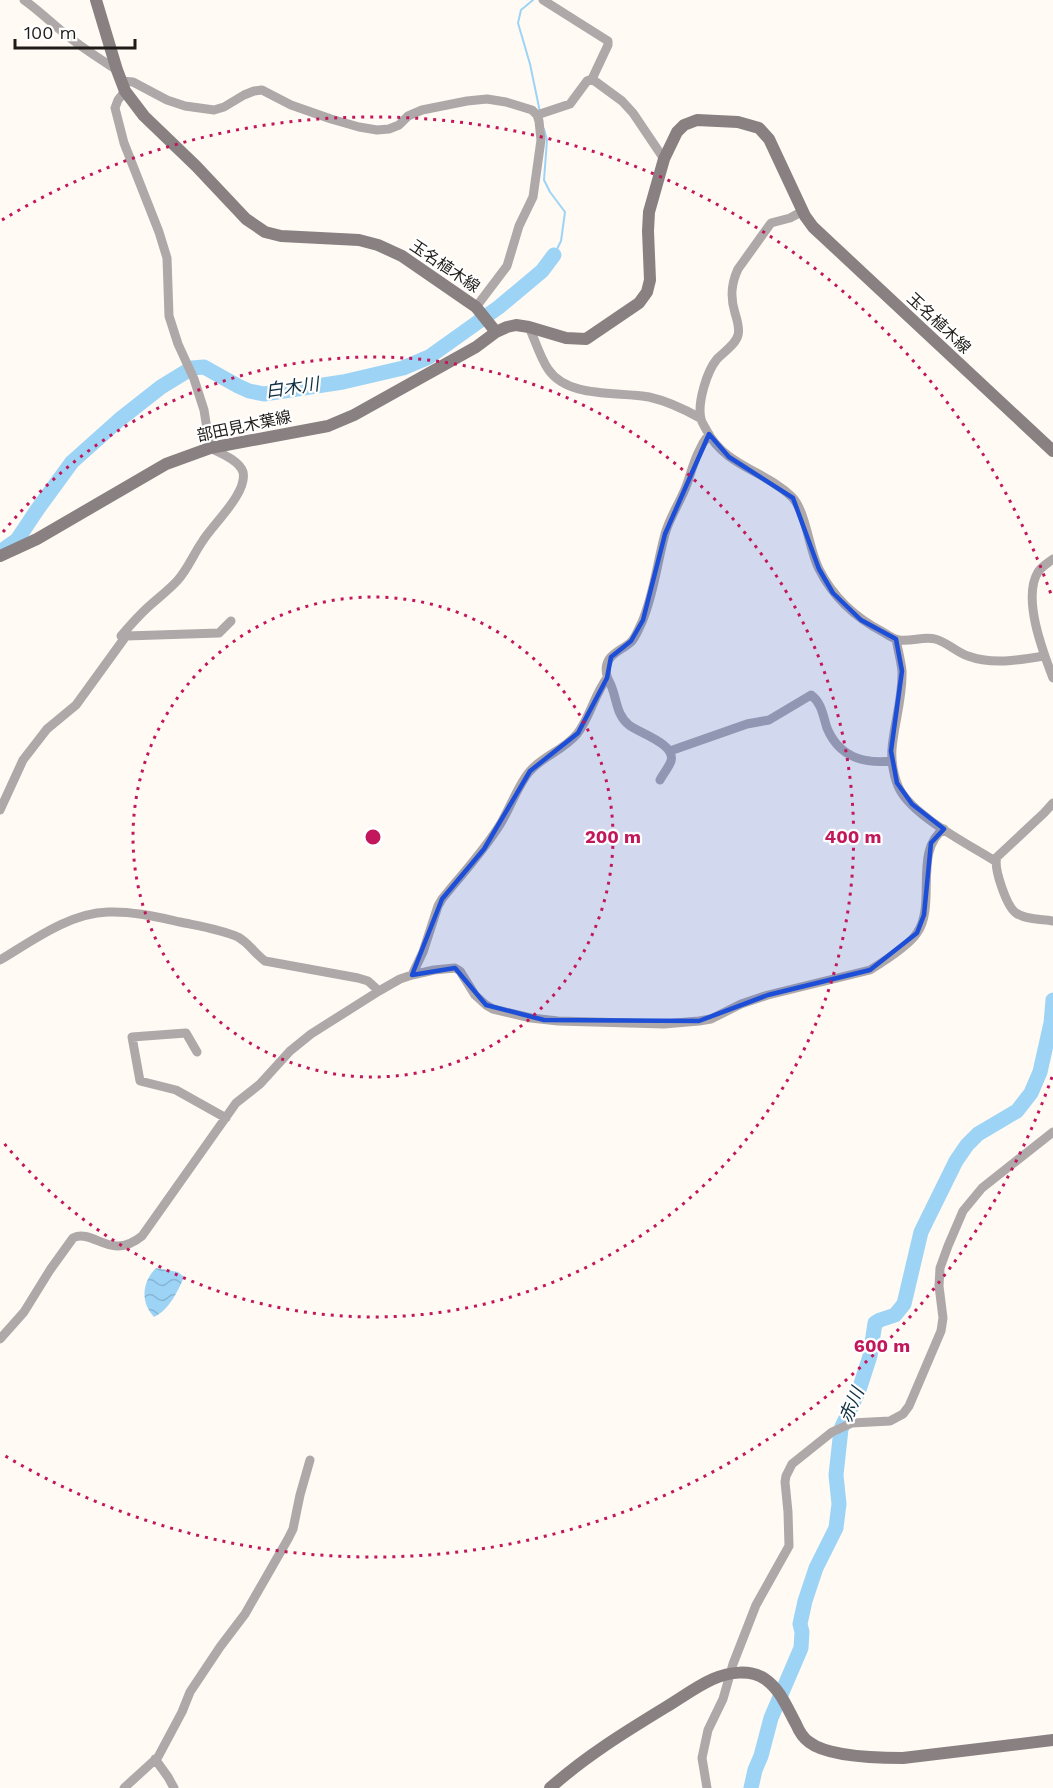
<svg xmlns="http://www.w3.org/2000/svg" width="1053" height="1788" font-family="'Work Sans','Noto Sans JP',sans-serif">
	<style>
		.water { fill: url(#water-waves) }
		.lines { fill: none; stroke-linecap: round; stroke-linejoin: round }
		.stream { stroke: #9dd4f6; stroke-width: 2 }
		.river { stroke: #9dd4f6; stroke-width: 15 }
		.street { stroke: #aea8a9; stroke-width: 9 }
		.secondary { stroke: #898082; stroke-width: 12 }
		.marked { fill: #1d4ed8; fill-opacity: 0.2; stroke: #1d4ed8; stroke-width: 4.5; stroke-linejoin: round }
		.ring { fill: none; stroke: #c2185b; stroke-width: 3; stroke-dasharray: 3 6 }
		.labels { text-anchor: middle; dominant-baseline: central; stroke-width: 4.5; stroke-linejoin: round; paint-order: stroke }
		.street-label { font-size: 16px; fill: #1e1b18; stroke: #fff }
		.water-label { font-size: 18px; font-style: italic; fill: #103042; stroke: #fff }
		.centre { fill: #c2185b; stroke: #fff; stroke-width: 3 }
		.ring-label { font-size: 18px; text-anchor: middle; font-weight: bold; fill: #c2185b; stroke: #fff; stroke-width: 4.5; stroke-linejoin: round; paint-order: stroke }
	</style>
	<defs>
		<pattern id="water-waves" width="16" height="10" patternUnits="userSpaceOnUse" patternTransform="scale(1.5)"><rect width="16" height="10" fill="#9dd4f6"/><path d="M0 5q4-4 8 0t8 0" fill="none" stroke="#87b5d2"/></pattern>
	</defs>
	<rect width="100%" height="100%" fill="#fffaf4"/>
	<!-- water -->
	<path class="water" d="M 156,1268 L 178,1272 L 184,1277 C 178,1291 169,1310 154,1317 C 140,1302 142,1282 156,1268 Z"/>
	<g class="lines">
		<!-- stream -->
		<path class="stream" d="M 533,0 L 521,10 L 518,23 L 530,64 L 540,112
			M 544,129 L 547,140 L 544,180 L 550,192 L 565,212 L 561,241 L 554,255"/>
		<!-- river -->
		<path class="river" d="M 0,552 L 17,540 L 37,510 L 72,462 L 119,420 L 161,387 L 192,368 L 204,367 L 238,386 L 249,391 L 264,394 L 343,382 L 403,368 L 429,357 L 499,307 L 542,271 L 554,255
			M 751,1788 L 755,1770 L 761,1756 L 771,1718 L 801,1648 L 802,1632 L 800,1624 L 805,1601 L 816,1568 L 836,1528 L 839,1504 L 836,1475 L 841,1429 L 859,1390 L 870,1356 L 875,1323 L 880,1320 L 895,1315 L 904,1304 L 921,1232 L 956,1161 L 967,1145 L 978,1134 L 1017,1111 L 1031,1093 L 1040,1072 L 1051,1023 L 1053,1000"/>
		<!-- street -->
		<path class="street" d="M 24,0 C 40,11 53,25 69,37 C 84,49 100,59 117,70
			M 543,0 L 608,41 L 608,45 L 592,79 L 622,101 L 633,113 L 664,159
			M 121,81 L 133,82 L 167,100 L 185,106 L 214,110 L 224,107 L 244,95 L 254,91 L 262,90 L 291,105 L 331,119 L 359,127 L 377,130 L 389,129 L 399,125 L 408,116 L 422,110 L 467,101 L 487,99 L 506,102 L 532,110 L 537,115 L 539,121 L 541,140 L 533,197 L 519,226 L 507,266 L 476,307
			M 125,91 L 118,100 L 115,108 L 124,143 L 159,232 L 167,258 L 169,316 L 178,344 L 194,379 L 204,410 L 210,448 C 220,453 239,460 243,472 C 248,493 212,525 202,542 C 193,555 188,569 177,581 C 166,593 151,603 140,615 C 133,622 127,629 121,636 L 126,636
			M 537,115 L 570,104 L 587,81 L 592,79
			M 803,211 L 790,218 L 771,223 L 738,269 C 731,284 730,297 735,313 C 737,320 740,328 738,335 C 736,344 724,352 717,359 C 707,371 697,403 701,419 C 702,423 705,427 707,431 C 725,466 766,471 792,497 C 806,511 809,550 819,569 C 833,597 856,618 883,632 C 888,635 893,639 899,640 C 911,642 924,636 935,639 C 947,642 956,652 968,656 C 992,665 1020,660 1044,656
			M 529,327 C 535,340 540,357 548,369 C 568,399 618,391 649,397 C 667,401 684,409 700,418
			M 1053,559 C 1048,563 1042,566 1038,572 C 1022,598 1043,652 1053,678
			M 126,636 L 219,633 L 231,621
			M 896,639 C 898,650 901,661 902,671 C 903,698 894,723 892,749 C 891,761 894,779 900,790 C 915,817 968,844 995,861
			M 670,751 L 747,724 L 769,720 L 811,695 C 822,703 823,716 827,728 C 839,757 863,764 892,761
			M 660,780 C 663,774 669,767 671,761 C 676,744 639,733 629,725 C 617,716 617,701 612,688 C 611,684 608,680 607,676 C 602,655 620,652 631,642 C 636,637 639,628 642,622 C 654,594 657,563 665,534 C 670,516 681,501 687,484 C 693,466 697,450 709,434
			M 1053,803 L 1044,813 L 997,857 C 993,868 1007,907 1016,913 C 1026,920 1042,919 1053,921
			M 0,810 L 23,760 L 47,729 L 76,705 L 126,636
			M 0,960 C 32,941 69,913 108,912 C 132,911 157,917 180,922 C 199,926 220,929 238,937 C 249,943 255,954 265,961 L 358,978 L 368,981 L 379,991
			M 412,975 L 434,970 L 455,968 L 460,971 L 475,995 L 486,1005 L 493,1009 L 531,1018 L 558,1021 L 664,1024 L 699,1021 L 711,1019 L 741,1004 L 768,995 L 870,970 C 883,962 909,946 917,933 C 937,905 913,850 944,829
			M 197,1052 L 186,1033 L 132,1037 L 140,1081 L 176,1090 L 226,1118
			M 0,1339 L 24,1312 L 50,1270 L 73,1238 C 94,1228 110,1262 142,1236 L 236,1103 L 260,1084 L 290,1051 L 311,1034 L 379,991 L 400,979 L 412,975 L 423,952 L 438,906 L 442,899 C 462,874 484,851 501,823 C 510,808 519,783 530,771 C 543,756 564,750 577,734 C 590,718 594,695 607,678
			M 155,1759 L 168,1777 L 174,1788
			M 124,1788 L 158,1757 L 182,1712 L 190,1692 L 220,1647 L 245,1614 L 288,1539 L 293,1529 L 300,1495 L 310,1460
			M 707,1788 L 702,1758 L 708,1730 L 723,1699 L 733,1664 L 756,1605 L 789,1546 L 788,1512 L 785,1482 L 786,1476 L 792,1464 L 832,1432 L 852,1423 L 890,1421 L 903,1414 L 909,1406 L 941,1331 L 943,1318 L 939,1286 L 940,1268 L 948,1246 L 963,1211 L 982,1188 L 1053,1132"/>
		<!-- secondary -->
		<path class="secondary" d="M 96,0 L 117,70 L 125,91 L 144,116 L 196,166 L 246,219 L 265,232 L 281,236 L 359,240 L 378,245 L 402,256 L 476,307 L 496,332
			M 0,556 L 37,539 L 166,464 L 210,448 L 328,426 L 354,415 L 476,347 L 496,332 L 507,327 L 516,325 L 529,327 L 566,338 L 586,339 L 639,303 L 647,292 L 650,280 L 648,231 L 649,212 L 664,159 L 677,132 L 684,125 L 697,120 L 738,122 L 759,128 L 769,139 L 805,216 L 813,227 L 1053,451
			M 550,1788 C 586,1756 625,1732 666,1707 C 681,1698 697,1686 713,1679 C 729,1672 750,1669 765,1679 C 781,1690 787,1708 796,1724 C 799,1731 803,1738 809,1742 C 828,1757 879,1758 903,1758 L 1053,1740"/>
	</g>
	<!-- marked area -->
	<path class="marked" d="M 709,434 L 729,457 L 793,498 L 819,569 L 833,593 L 861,620 L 896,639 L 902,671 L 891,751 L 897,783 L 912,804 L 944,829 L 931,843 L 924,915 L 917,933 L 870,970 L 768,995 L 699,1021 L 544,1020 L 486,1005 L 455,968 L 412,975 L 442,899 L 484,849 L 530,771 L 578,733 L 607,678 L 611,657 L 631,641 L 643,620 L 665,534 Z"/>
	<!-- distance rings -->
	<g class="ring">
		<circle cx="373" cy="837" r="240"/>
		<path d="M3 532A480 480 0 1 1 3 1142"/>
		<path d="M1052 1077A720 720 0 0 1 2 1454M2 220A720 720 0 0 1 1052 597"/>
	</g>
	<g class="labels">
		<!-- street labels -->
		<g class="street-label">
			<text transform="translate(445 266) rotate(34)">玉名植木線</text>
			<text transform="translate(939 323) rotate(43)">玉名植木線</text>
			<text transform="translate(244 426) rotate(-12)">部田見木葉線</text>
		</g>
		<!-- water labels -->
		<g class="water-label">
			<text transform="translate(292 387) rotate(-8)">白木川</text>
			<text transform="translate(851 1405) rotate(-67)">赤川</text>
		</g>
	</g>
	<circle cx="373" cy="837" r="9" class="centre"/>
	<g class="ring-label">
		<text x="613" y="843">200 m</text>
		<text x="853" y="843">400 m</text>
		<text x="882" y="1352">600 m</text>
	</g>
	<!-- scale -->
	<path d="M15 39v9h120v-9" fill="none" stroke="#1e1b18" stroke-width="3"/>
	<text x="24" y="39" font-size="18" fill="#1e1b18" stroke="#ffffff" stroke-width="4.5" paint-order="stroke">100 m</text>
</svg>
